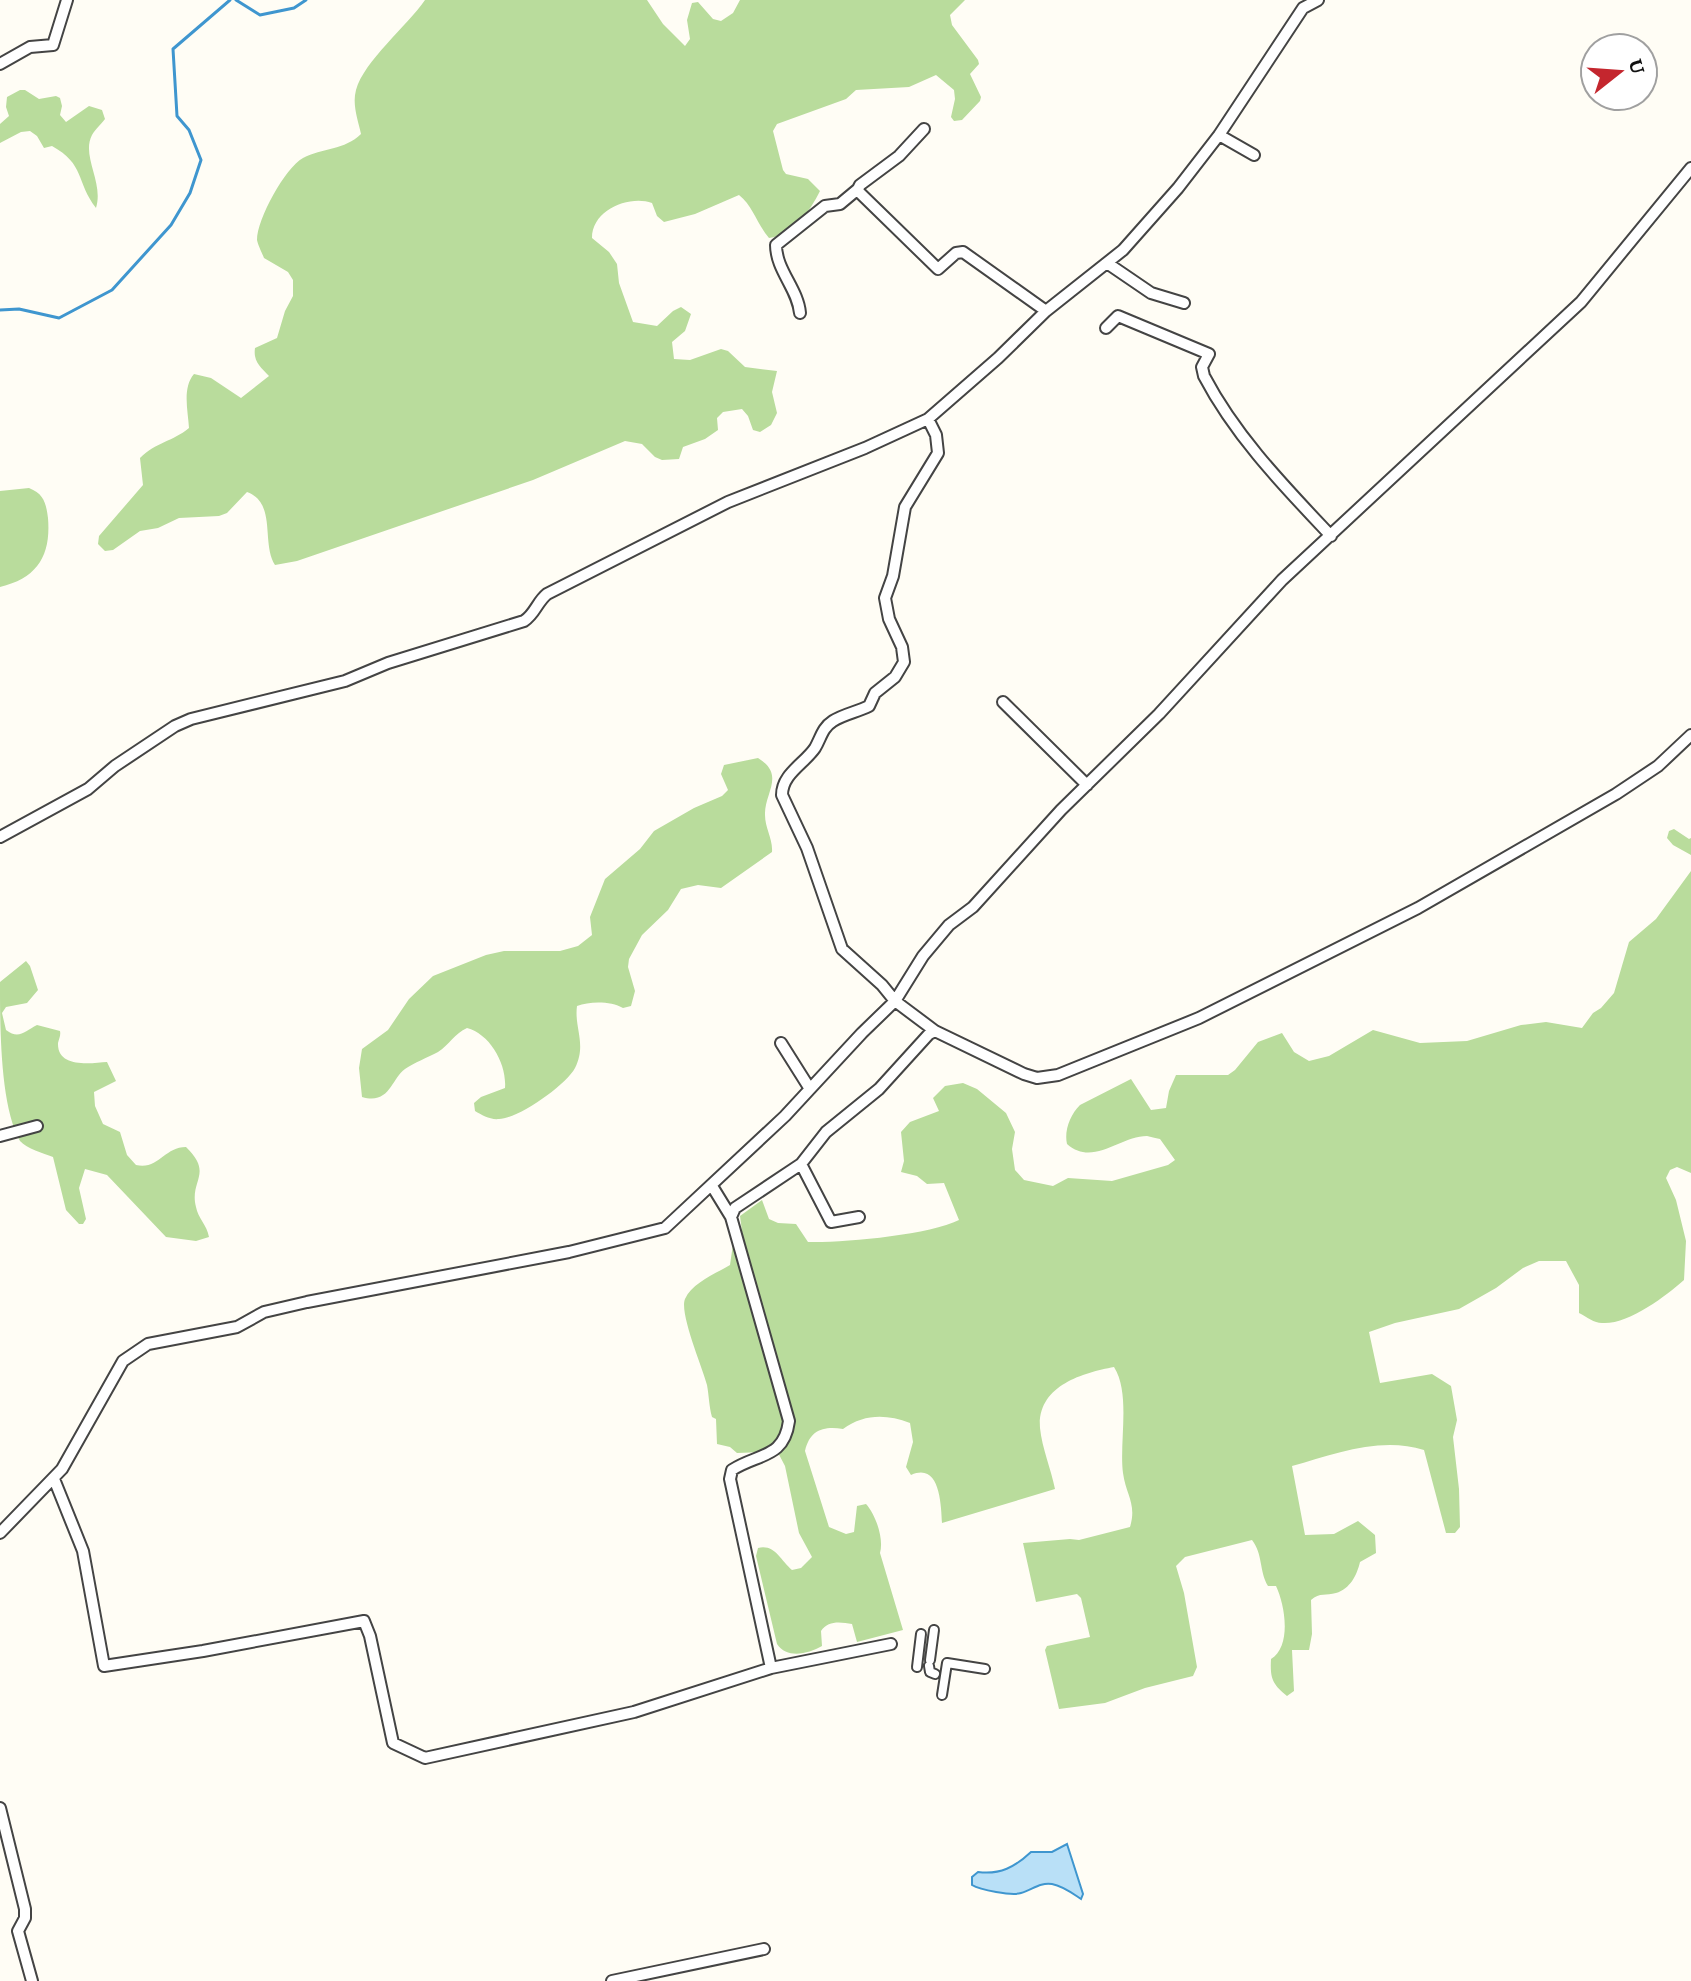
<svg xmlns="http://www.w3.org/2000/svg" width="1691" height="1981" font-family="'Crimson Pro',serif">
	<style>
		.forest { fill: #b9dc9c }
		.water { fill: #b9e0f7; stroke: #3f96cf; stroke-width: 2 }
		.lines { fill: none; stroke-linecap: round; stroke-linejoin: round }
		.stream { stroke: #3f96cf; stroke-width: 3 }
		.pedestrian-casing { stroke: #444; stroke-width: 12 }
		.minor-casing { stroke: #444; stroke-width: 14 }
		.pedestrian { stroke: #fff; stroke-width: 8 }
		.minor { stroke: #fff; stroke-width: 10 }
	</style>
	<rect width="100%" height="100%" fill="#fffdf5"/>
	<!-- forest -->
	<path class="forest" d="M 425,0 L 647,0 L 663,24 L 685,46 L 690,39 L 687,20 L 692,3 L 698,2 L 713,19 L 721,21 L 733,13 L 740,0 L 965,0 L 950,15 L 952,25 L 978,60 L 979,64 L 970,74 L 981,97 L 980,101 L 962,120 L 954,121 L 951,117 L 955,99 L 954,90 L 936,75 L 909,87 L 856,90 L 846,99 L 777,124 L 773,131 L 783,170 L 786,174 L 808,179 L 820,191 C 810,211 793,236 769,238 C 757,224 753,206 739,195 L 695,214 L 664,222 L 657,216 L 652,203 C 629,195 592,210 592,238 L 609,252 L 617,264 L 619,283 L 633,322 L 657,326 L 673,311 L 681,307 L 691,314 L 685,331 L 672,342 L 674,359 L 690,360 L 721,349 L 728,351 L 745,367 L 777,371 L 772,392 L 777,413 L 771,425 L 760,432 L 753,430 L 748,416 L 742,409 L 723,412 L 717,418 L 718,430 L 705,439 L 683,447 L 679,459 L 662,460 L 655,457 L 642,444 L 625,441 L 533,480 L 297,561 L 275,565 C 261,543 277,503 247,492 L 227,513 L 219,516 L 179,518 L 158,528 L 140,531 L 113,550 L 105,551 L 98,544 L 99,536 L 143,485 L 140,458 C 156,442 172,442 189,428 C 188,411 182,388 194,374 L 211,378 L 241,398 L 269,376 C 261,367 253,362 255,348 L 277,338 L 285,311 L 293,296 L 293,280 L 288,272 L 264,258 C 262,253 258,245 257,240 C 257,219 285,168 303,158 C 322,148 345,150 361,134 C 358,120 352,105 356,90 C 364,61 407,26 425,0 Z
		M 20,90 L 25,90 L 39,99 L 56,96 L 60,98 L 62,106 L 60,115 L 66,122 L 89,106 L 102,110 L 105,119 C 101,124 95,130 92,135 C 81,156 104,182 96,208 C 76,182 85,164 52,146 L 44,148 L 37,136 L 30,131 L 21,132 L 0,143 L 0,124 L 9,116 L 6,107 L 7,97 Z
		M 29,488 C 44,494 46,503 48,518 C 51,555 38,578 0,587 L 0,491 Z
		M 758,758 C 786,775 764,793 765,815 C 765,828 773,839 772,852 L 721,888 L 698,885 L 681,889 L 668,910 L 642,935 L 629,959 L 628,967 L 635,991 L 631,1006 L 623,1008 C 611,1001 590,1001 577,1006 C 574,1028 587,1044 575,1068 C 566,1085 518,1119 499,1119 C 490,1120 482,1115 475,1111 L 474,1103 L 481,1097 L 505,1088 C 507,1064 490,1034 467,1028 C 455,1033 449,1045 438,1052 C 428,1057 414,1063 405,1069 C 391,1079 390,1105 362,1097 L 359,1068 L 362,1049 L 388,1030 L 409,999 L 433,976 L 486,955 L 504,951 L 560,951 L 578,946 L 592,935 L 590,917 L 605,879 L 640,849 L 654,831 L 694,808 L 722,796 L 728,790 L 721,774 L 724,765 Z
		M 1674,829 L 1689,839 L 1691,838 L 1691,855 L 1673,845 L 1667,838 L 1669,831 Z
		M 1691,871 L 1691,1173 L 1677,1167 L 1670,1170 L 1666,1178 L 1676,1200 L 1686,1241 L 1684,1280 C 1666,1296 1628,1325 1602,1323 C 1594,1323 1587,1317 1579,1313 L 1579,1285 L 1566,1261 L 1539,1261 L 1523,1268 L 1496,1288 L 1459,1309 L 1395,1323 L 1369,1332 L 1380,1383 L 1432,1374 L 1451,1386 L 1457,1420 L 1453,1437 L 1459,1489 L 1460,1527 L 1455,1533 L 1446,1533 L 1424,1450 C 1381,1436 1334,1454 1292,1466 L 1305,1535 L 1334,1534 L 1358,1521 L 1375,1535 L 1376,1553 L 1360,1562 C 1357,1575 1350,1589 1336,1593 C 1326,1596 1320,1592 1311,1600 L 1312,1634 L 1309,1650 L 1292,1650 L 1294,1691 L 1287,1696 C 1272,1684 1270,1678 1271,1659 C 1292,1646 1285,1605 1276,1586 L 1268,1586 C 1259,1571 1263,1554 1252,1540 L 1185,1557 L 1176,1566 L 1184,1593 L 1197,1667 L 1193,1676 L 1145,1688 L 1105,1703 L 1059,1709 L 1045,1650 L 1047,1646 L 1090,1637 L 1081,1598 L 1077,1594 L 1036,1602 L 1023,1543 L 1070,1539 L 1079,1540 L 1130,1527 C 1137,1504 1126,1495 1123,1473 C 1119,1442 1131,1394 1114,1367 C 1082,1373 1037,1386 1040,1428 C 1042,1448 1051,1469 1055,1489 L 942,1523 C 941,1504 940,1462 911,1475 L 906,1467 L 913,1442 L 910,1423 C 886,1414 864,1414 843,1429 C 823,1426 810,1430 805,1451 L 829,1527 L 846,1534 L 854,1532 L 857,1506 L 866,1504 C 876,1515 884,1539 880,1553 L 903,1630 L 857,1642 L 852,1624 C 841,1622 828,1620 821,1631 L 822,1646 C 808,1654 787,1659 777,1644 L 756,1556 L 758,1548 C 775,1544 780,1560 792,1570 L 801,1568 L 812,1557 L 799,1533 L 785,1466 L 774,1445 L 763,1452 L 737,1453 L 730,1447 L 717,1444 L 716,1419 L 712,1417 C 709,1406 709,1396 707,1385 C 703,1369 679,1313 685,1299 C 692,1283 715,1274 730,1265 L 733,1244 L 743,1239 L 740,1216 L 762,1200 L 769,1219 L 778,1223 L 796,1224 L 808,1242 C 843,1243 929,1235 959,1220 L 944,1183 L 927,1184 L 917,1176 L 901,1172 L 904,1161 L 901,1132 L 910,1122 L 939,1111 L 933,1098 L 945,1086 L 963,1083 L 977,1089 L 1006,1113 L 1015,1132 L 1012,1149 L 1015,1170 L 1024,1180 L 1053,1186 L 1068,1178 L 1112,1181 L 1168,1165 L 1175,1160 L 1160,1139 C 1155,1138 1151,1137 1147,1136 C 1120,1136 1093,1167 1067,1144 C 1064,1131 1070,1115 1080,1105 L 1131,1079 L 1151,1110 L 1166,1108 L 1169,1091 L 1176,1075 L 1228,1075 L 1235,1070 L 1258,1042 L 1282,1033 L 1294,1052 L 1309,1061 L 1329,1056 L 1373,1030 L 1420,1043 L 1467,1041 L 1521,1025 L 1546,1022 L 1582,1028 L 1593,1013 L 1601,1008 L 1614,993 L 1629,942 L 1656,919 Z
		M 26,961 L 30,966 L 38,990 L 27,1003 L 6,1007 L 2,1013 L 6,1030 C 19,1040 25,1031 37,1025 L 60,1031 C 61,1035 59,1039 58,1043 C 57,1069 92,1063 107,1062 L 116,1081 L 94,1092 L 95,1106 L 103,1124 L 120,1132 L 127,1155 L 136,1165 C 159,1170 164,1147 186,1147 C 214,1174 189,1180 196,1207 C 198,1218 207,1225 209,1237 L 196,1241 L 166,1237 L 107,1175 L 85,1169 L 79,1188 L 86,1219 L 83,1224 L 79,1224 L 66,1210 L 53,1157 C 43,1153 27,1149 20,1141 C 0,1106 0,1026 0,982 Z"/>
	<!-- water -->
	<path class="water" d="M 1067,1844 L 1083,1894 L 1081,1899 C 1072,1893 1063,1886 1052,1884 C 1040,1882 1032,1890 1021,1893 C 1012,1896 980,1890 972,1885 L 972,1877 L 978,1872 C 1000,1875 1015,1867 1031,1852 L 1052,1852 Z"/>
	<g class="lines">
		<!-- stream -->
		<path class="stream" d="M 236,0 L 260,15 L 294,8 L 306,0
			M 0,310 L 19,309 L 59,318 L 112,290 L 171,225 L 190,193 L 201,160 L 189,130 L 177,116 L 173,49 L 230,0"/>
		<defs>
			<path id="pedestrian" d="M 930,1660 L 934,1630
				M 929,1666 L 930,1672 L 935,1674
				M 917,1667 L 921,1634
				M 942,1695 L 947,1663 L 985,1669"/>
			<path id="minor" d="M 0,64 L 30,47 L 53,45 L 67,0
				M 924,129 L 899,156 L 860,185 L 858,189 L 859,192 L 938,269 L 956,253 L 963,252 L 1046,311
				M 1219,135 L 1254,155
				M 1107,263 L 1151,293 L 1184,303
				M 800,313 C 798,289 776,270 776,245 L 825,206 L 840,204 L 858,189
				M 1106,328 L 1118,316 L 1209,354 L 1202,367 L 1204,376 C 1236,437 1284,486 1331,536
				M 928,419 L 936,435 L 938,453 L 905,507 L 893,576 L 885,598 L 889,619 L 902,647 L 904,662 L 895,677 L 875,693 L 869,706 C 857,712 844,714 833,721 C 822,728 821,738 815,748 C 804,764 782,774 782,795 L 807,848 L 842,949 L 882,985 L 895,1001 L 935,1031 L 1024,1074 L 1037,1078 L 1058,1075 L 1199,1018 L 1418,908 L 1616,794 L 1658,766 L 1691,735
				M 1003,702 L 1087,785
				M 0,837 L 88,789 L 115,766 L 175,726 L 191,719 L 345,681 L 388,663 L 524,621 C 535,614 537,602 547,594 L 728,502 L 865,448 L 928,419 L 998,358 L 1046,311 L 1123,250 L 1178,188 L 1219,135 L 1303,8 L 1318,0
				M 781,1043 L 810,1089 L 862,1033 L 895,1001 L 923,956 L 949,925 L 973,907 L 1061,810 L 1159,714 L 1282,580 L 1581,302 L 1691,168
				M 0,1136 L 37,1126
				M 801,1164 L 831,1222 L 859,1217
				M 712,1186 L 731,1217 L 789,1421 C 784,1459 758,1453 732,1470 L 730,1479 L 771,1668
				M 731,1217 L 735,1208 L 801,1164 L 826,1132 L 879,1089 L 929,1034 L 935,1031
				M 54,1479 L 83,1551 L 104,1666 L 203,1651 L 364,1621 L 370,1636 L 393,1743 L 425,1758 L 634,1712 L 771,1668 L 891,1644
				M 0,1533 L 62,1469 L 123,1361 L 148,1344 L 237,1327 L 264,1312 L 307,1302 L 569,1252 L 665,1228 L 785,1116 L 810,1089
				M 0,1808 L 25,1909 L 25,1918 L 18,1931 L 32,1981
				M 612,1981 L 764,1949"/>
		</defs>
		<!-- pedestrian casing -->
		<use href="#pedestrian" class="pedestrian-casing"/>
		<!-- minor casing -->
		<use href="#minor" class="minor-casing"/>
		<!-- pedestrian -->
		<use href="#pedestrian" class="pedestrian"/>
		<!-- minor -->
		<use href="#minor" class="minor"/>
	</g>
	<!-- north arrow -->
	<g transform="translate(1619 72) rotate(73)"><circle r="38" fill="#ffffff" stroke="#a0a0a0" stroke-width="2"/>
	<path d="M0-6L14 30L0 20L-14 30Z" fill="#c4262e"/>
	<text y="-12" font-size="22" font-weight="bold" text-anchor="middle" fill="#111111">U</text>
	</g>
</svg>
